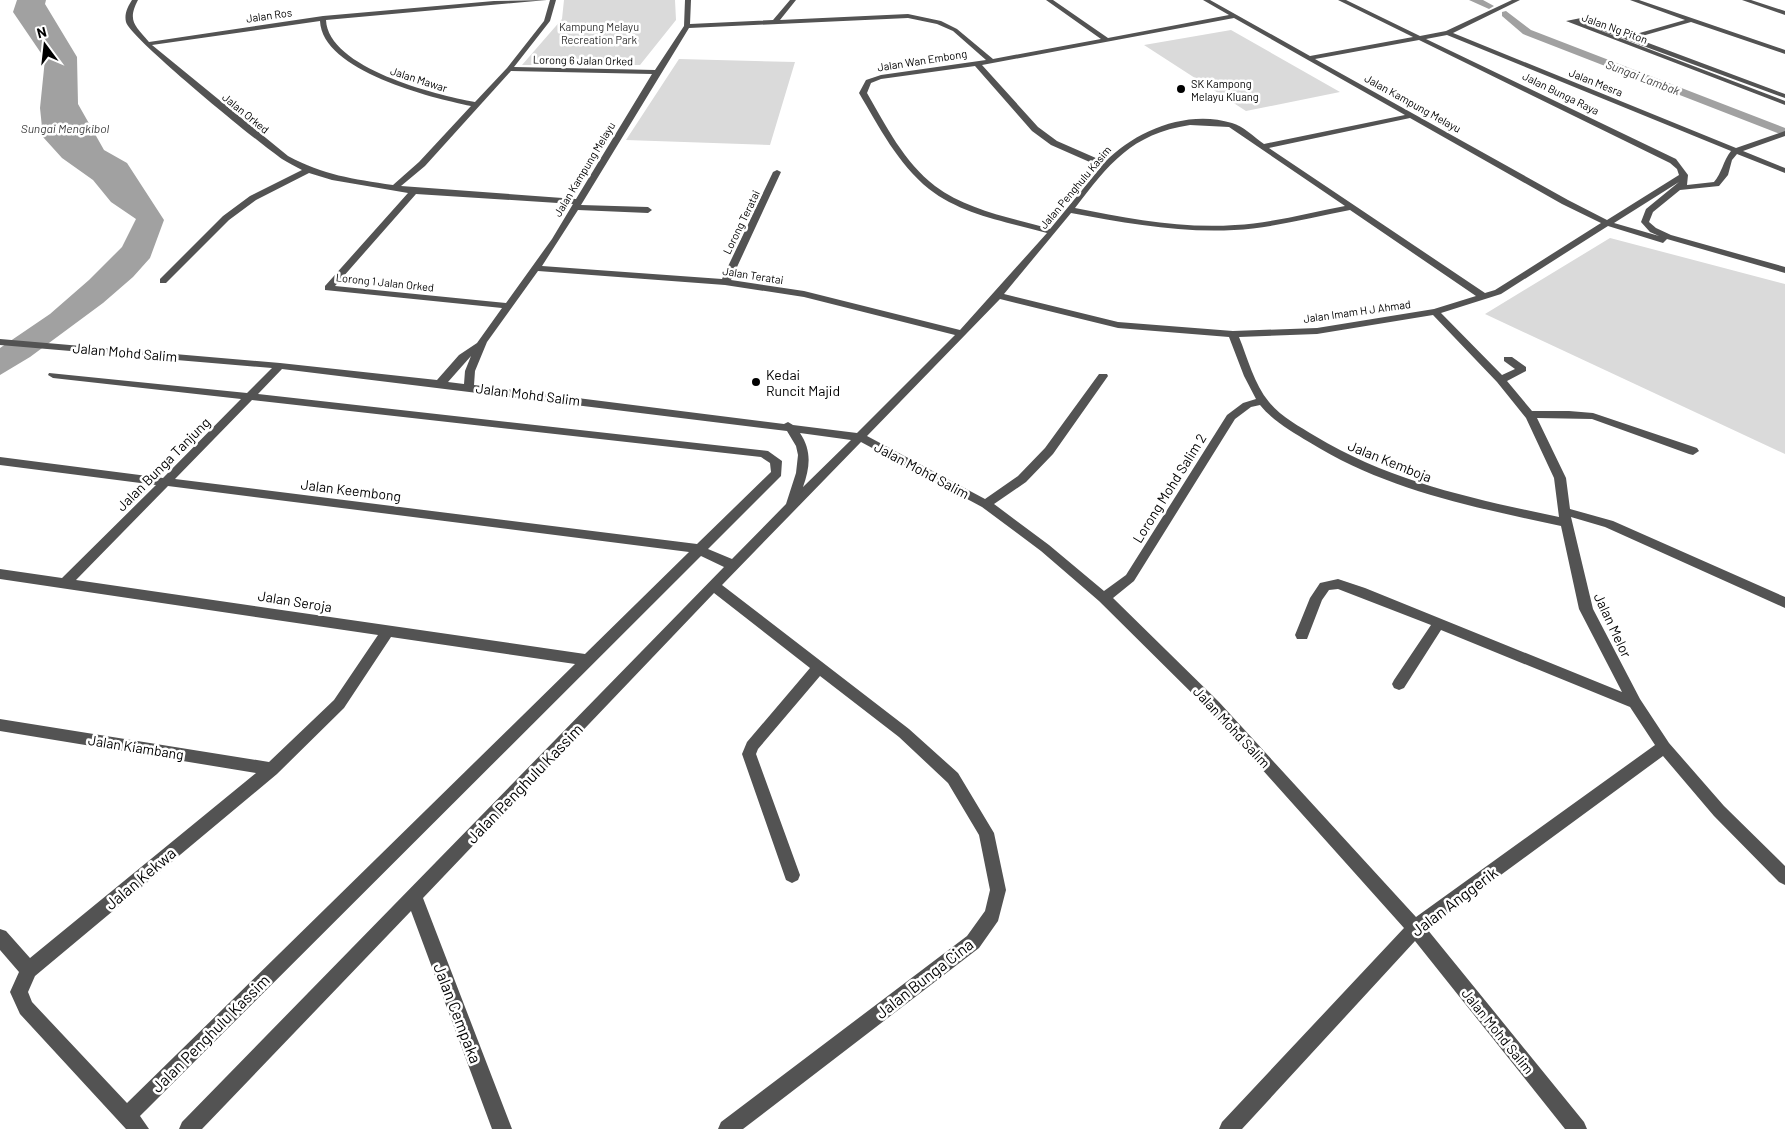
<svg xmlns="http://www.w3.org/2000/svg" width="1785" height="1129" font-family="Barlow,sans-serif">
	<style>
		.green { fill: #dadada }
		.water { fill: #a1a1a1 }
		.lines { fill: none; stroke-linecap: round; stroke-linejoin: round }
		.canal { fill: #a1a1a1; fill-rule: evenodd }
		.minor { fill: #535353; fill-rule: evenodd }
		.poi-dot { fill: #000; stroke: #fff; stroke-width: 2 }
		.labels { text-anchor: middle; dominant-baseline: central; stroke-width: 5; stroke-linejoin: round; paint-order: stroke }
		.far-street-label { font-size: 11px; fill: #000; stroke: #fff }
		.far-park-label { font-size: 11px; fill: #313131; stroke: #fff }
		.far-poi-label { font-size: 11px; fill: #000; stroke: #fff; text-anchor: start }
		.far-water-label { font-size: 12px; font-style: italic; fill: #424242; stroke: #fff }
		.street-label { font-size: 14px; fill: #000; stroke: #fff }
		.poi-label { font-size: 14px; fill: #000; stroke: #fff; text-anchor: start }
		.near-street-label { font-size: 16px; fill: #000; stroke: #fff }
	</style>
	<rect width="100%" height="100%" fill="#fff"/>
	<!-- green -->
	<path class="green" d="M 564,0 L 675,0 L 676,20 L 640,65 L 522,65 L 562,19 Z
		M 1231,30 L 1340,92 L 1246,111 L 1144,45 Z
		M 679,59 L 795,62 L 770,145 L 626,140 Z
		M 1610,238 L 1785,284 L 1785,454 L 1485,314 Z"/>
	<!-- water -->
	<path class="water" d="M 17,0 L 46,0 L 45,4 L 77,57 L 78,104 L 104,150 L 127,163 L 164,220 L 150,258 L 133,277 L 103,303 L 30,357 L 0,375 L 0,348 L 50,314 L 89,280 L 122,247 L 136,219 L 111,202 L 93,180 L 62,158 L 43,137 L 40,108 L 45,59 L 13,12 Z"/>
	<g class="lines">
		<!-- canal -->
		<path class="canal" d="M 1469,0 L 1483,0 L 1494,6 L 1489,9 Z
			M 1506,11 L 1531,30 L 1785,128 L 1785,136 L 1523,34 L 1502,16 L 1502,12 Z"/>
		<!-- minor -->
		<path class="minor" d="M 132,0 L 138,0 C 127,21 135,25 149,42 L 323,16 L 494,1 L 547,0 L 326,20 C 328,68 436,95 475,102 L 507,68 L 544,21 L 550,0 L 556,0 L 550,21 L 514,67 L 655,70 L 684,26 L 685,0 L 691,0 L 690,24 L 773,20 L 790,0 L 796,0 L 780,20 L 908,14 L 941,21 L 957,29 L 993,59 L 1101,39 L 1046,0 L 1053,0 L 1108,38 L 1229,15 L 1203,0 L 1210,0 L 1310,56 L 1413,37 L 1338,0 L 1346,0 L 1420,36 L 1446,31 L 1512,0 L 1520,0 L 1453,33 L 1736,148 L 1785,131 L 1785,136 L 1743,151 L 1785,168 L 1785,173 L 1737,154 L 1732,160 L 1728,175 L 1719,186 L 1680,190 L 1653,212 L 1649,222 L 1656,228 L 1671,235 L 1785,267 L 1785,273 L 1667,239 L 1663,243 L 1608,226 L 1501,294 L 1441,313 L 1502,375 L 1515,369 L 1504,361 L 1504,357 L 1512,357 L 1526,367 L 1526,371 L 1507,381 L 1532,411 L 1569,411 L 1593,413 L 1697,448 L 1699,451 L 1693,455 L 1689,454 L 1592,419 L 1537,418 L 1566,478 L 1570,509 L 1613,521 L 1785,597 L 1785,608 L 1605,527 L 1571,517 L 1593,609 L 1640,699 L 1669,743 L 1724,806 L 1785,866 L 1785,885 L 1779,882 L 1714,816 L 1663,756 L 1427,929 L 1584,1122 L 1587,1129 L 1565,1129 L 1415,941 L 1242,1129 L 1219,1129 L 1222,1122 L 1404,928 L 1209,710 L 1099,601 L 1041,551 L 982,507 L 861,442 L 722,585 L 909,729 L 958,773 L 994,833 L 1006,890 L 998,921 L 979,948 L 743,1129 L 718,1129 L 721,1122 L 967,936 L 985,911 L 990,890 L 979,835 L 948,783 L 899,737 L 820,676 L 758,749 L 756,754 L 800,875 L 798,880 L 792,883 L 786,880 L 742,754 L 747,742 L 810,668 L 714,593 L 423,898 L 512,1129 L 492,1129 L 411,911 L 202,1129 L 179,1129 L 182,1122 L 724,567 L 701,556 L 140,1116 L 149,1129 L 126,1129 L 20,1014 L 10,992 L 19,972 L 0,950 L 0,929 L 6,931 L 30,958 L 256,773 L 0,731 L 0,719 L 269,762 L 334,700 L 378,635 L 0,579 L 0,569 L 62,578 L 156,485 L 0,465 L 0,457 L 163,478 L 241,399 L 53,378 L 48,375 L 49,373 L 247,393 L 272,368 L 0,345 L 0,339 L 280,363 L 437,380 L 459,355 L 477,343 L 502,308 L 325,290 L 325,286 L 408,193 L 332,180 L 309,173 L 256,200 L 229,220 L 166,283 L 160,283 L 160,279 L 223,216 L 250,196 L 302,170 C 295,166 288,163 282,159 C 260,144 131,39 126,22 C 124,14 128,6 132,0 ZM 908,18 L 937,24 L 953,31 L 986,60 L 881,75 L 866,80 L 859,93 C 879,127 898,164 929,189 C 962,215 1008,222 1047,233 L 960,330 L 804,291 L 731,280 L 781,172 L 777,170 L 773,172 L 722,279 L 542,266 L 578,210 L 648,213 L 652,210 L 648,207 L 581,205 L 689,28 ZM 1234,18 L 1405,115 L 1264,144 C 1254,137 1243,126 1232,123 C 1187,109 1135,131 1105,162 L 1057,141 L 1038,127 L 982,65 ZM 320,21 C 322,71 432,98 471,106 L 419,162 L 393,185 C 352,179 324,175 288,156 L 152,45 ZM 1447,35 L 1731,151 C 1723,161 1722,173 1714,182 L 1687,185 L 1688,175 L 1676,159 L 1426,39 ZM 1419,40 L 1670,163 L 1677,169 L 1679,175 L 1607,220 L 1568,200 L 1315,59 ZM 975,66 L 1032,131 L 1051,145 L 1101,167 L 1050,229 C 1012,218 967,210 935,186 C 904,162 886,126 867,93 L 871,83 L 881,79 ZM 511,71 L 652,74 L 576,199 L 401,186 L 425,166 ZM 1410,118 L 1562,204 L 1601,223 L 1495,290 L 1485,293 L 1269,148 ZM 1190,125 L 1229,127 L 1345,206 C 1308,213 1272,223 1235,225 C 1181,229 1127,218 1075,208 C 1109,164 1131,134 1190,125 ZM 1679,182 L 1646,209 L 1641,222 L 1650,232 L 1659,236 L 1614,223 ZM 416,194 L 573,204 L 552,239 L 506,303 L 335,286 ZM 1350,210 L 1476,296 L 1434,309 L 1317,328 L 1233,331 L 1118,322 L 1004,294 L 1071,213 C 1125,223 1180,233 1234,230 C 1273,228 1312,217 1350,210 ZM 538,271 L 725,285 L 804,297 L 955,335 L 857,433 L 793,425 L 788,422 L 784,424 L 474,385 L 475,371 L 487,342 ZM 1000,299 L 1118,328 L 1229,337 L 1244,376 L 1256,399 L 1243,403 L 1227,415 L 1126,575 L 1104,591 L 1049,545 L 994,504 L 1026,482 L 1053,454 L 1108,376 L 1107,374 L 1099,374 L 1045,448 L 1018,476 L 985,499 L 867,436 ZM 1433,315 L 1497,382 L 1526,418 L 1554,478 L 1559,517 C 1474,499 1391,482 1315,436 C 1299,426 1281,417 1269,402 C 1254,384 1248,359 1239,337 L 1317,334 ZM 471,356 L 465,371 L 464,384 L 448,382 ZM 282,369 L 787,431 L 796,446 L 798,455 L 796,473 L 786,504 L 732,559 L 708,549 L 781,476 L 782,461 L 768,451 L 258,394 ZM 252,400 L 761,457 L 770,463 L 771,472 L 697,544 L 175,479 ZM 1260,405 C 1273,421 1291,431 1309,442 C 1386,490 1473,507 1561,526 L 1579,609 L 1622,692 L 1365,588 L 1338,579 L 1320,583 L 1310,598 L 1295,635 L 1297,639 L 1307,639 L 1322,600 L 1329,590 L 1338,589 L 1431,625 L 1394,680 L 1392,684 L 1394,688 L 1399,690 L 1404,688 L 1441,630 L 1630,707 L 1655,745 L 1416,917 L 1219,702 L 1113,598 L 1134,581 L 1235,419 L 1251,407 ZM 800,433 L 851,440 L 803,487 C 810,467 812,451 800,433 ZM 168,486 L 689,552 L 585,654 L 76,580 ZM 391,637 L 575,664 L 127,1103 L 32,1002 L 28,992 L 35,976 L 277,774 L 344,708 Z
			M 1630,0 L 1639,0 L 1785,50 L 1785,54 L 1691,22 L 1635,38 L 1785,94 L 1785,98 L 1578,22 L 1785,101 L 1785,105 L 1566,21 L 1581,18 L 1629,36 L 1685,20 Z
			M 1742,0 L 1751,0 L 1785,11 L 1785,15 Z"/>
	</g>
	<!-- markers -->
	<g class="poi-dot">
		<circle cx="1181" cy="89" r="5"/>
		<circle cx="756" cy="382" r="5"/>
	</g>
	<g class="labels">
		<!-- far-street labels -->
		<g class="far-street-label">
			<text transform="translate(269 15) rotate(-8)">Jalan Ros</text>
			<text transform="translate(1615 28) rotate(20)">Jalan Ng Piton</text>
			<text transform="translate(583 60) rotate(1)">Lorong 6 Jalan Orked</text>
			<text transform="translate(922 60) rotate(-9)">Jalan Wan Embong</text>
			<text transform="translate(419 79) rotate(18)">Jalan Mawar</text>
			<text transform="translate(1596 82) rotate(22)">Jalan Mesra</text>
			<text transform="translate(1561 93) rotate(26)">Jalan Bunga Raya</text>
			<text transform="translate(1413 103) rotate(29)">Jalan Kampung Melayu</text>
			<text transform="translate(246 113) rotate(39)">Jalan Orked</text>
			<text transform="translate(584 169) rotate(-59)">Jalan Kampung Melayu</text>
			<text transform="translate(1075 187) rotate(-50)">Jalan Penghulu Kasim</text>
			<text transform="translate(741 222) rotate(-64)">Lorong Teratai</text>
			<text transform="translate(753 275) rotate(9)">Jalan Teratai</text>
			<text transform="translate(385 282) rotate(6)">Lorong 1 Jalan Orked</text>
			<text transform="translate(1357 311) rotate(-8)">Jalan Imam H J Ahmad</text>
		</g>
		<!-- far-park labels -->
		<g class="far-park-label">
			<text x="599" y="26">Kampung Melayu<tspan x="599" dy="13">Recreation Park</tspan></text>
		</g>
		<!-- far-poi labels -->
		<g class="far-poi-label">
			<text x="1191" y="83">SK Kampong<tspan x="1191" dy="13">Melayu Kluang</tspan></text>
		</g>
		<!-- far-water labels -->
		<g class="far-water-label">
			<text transform="translate(1643 77) rotate(21)">Sungai Lambak</text>
			<text x="65" y="128">Sungai Mengkibol</text>
		</g>
		<!-- street labels -->
		<g class="street-label">
			<text transform="translate(125 352) rotate(5)">Jalan Mohd Salim</text>
			<text transform="translate(528 394) rotate(7)">Jalan Mohd Salim</text>
			<text transform="translate(1390 461) rotate(22)">Jalan Kemboja</text>
			<text transform="translate(163 464) rotate(-45)">Jalan Bunga Tanjung</text>
			<text transform="translate(922 470) rotate(28)">Jalan Mohd Salim</text>
			<text transform="translate(1169 488) rotate(-58)">Lorong Mohd Salim 2</text>
			<text transform="translate(351 490) rotate(7)">Jalan Keembong</text>
			<text transform="translate(295 601) rotate(9)">Jalan Seroja</text>
			<text transform="translate(1613 625) rotate(65)">Jalan Melor</text>
			<text transform="translate(1232 727) rotate(47)">Jalan Mohd Salim</text>
			<text transform="translate(136 747) rotate(9)">Jalan Kiambang</text>
			<text transform="translate(1498 1031) rotate(51)">Jalan Mohd Salim</text>
		</g>
		<!-- poi labels -->
		<g class="poi-label">
			<text x="766" y="374">Kedai<tspan x="766" dy="16">Runcit Majid</tspan></text>
		</g>
		<!-- near-street labels -->
		<g class="near-street-label">
			<text transform="translate(524 783) rotate(-46)">Jalan Penghulu Kassim</text>
			<text transform="translate(140 878) rotate(-40)">Jalan Kekwa</text>
			<text transform="translate(1454 901) rotate(-37)">Jalan Anggerik</text>
			<text transform="translate(924 978) rotate(-38)">Jalan Bunga Cina</text>
			<text transform="translate(458 1013) rotate(69)">Jalan Cempaka</text>
			<text transform="translate(210 1033) rotate(-45)">Jalan Penghulu Kassim</text>
		</g>
	</g>
	<!-- north arrow -->
	<g transform="translate(45 45) rotate(345)" stroke="#ffffff" stroke-width="4" paint-order="stroke">
	<path d="M0-4L9 19L0 12L-9 19Z" fill="#000000"/>
	<text y="-8" font-size="14" font-weight="bold" text-anchor="middle" fill="#000000">N</text>
	</g>
</svg>
